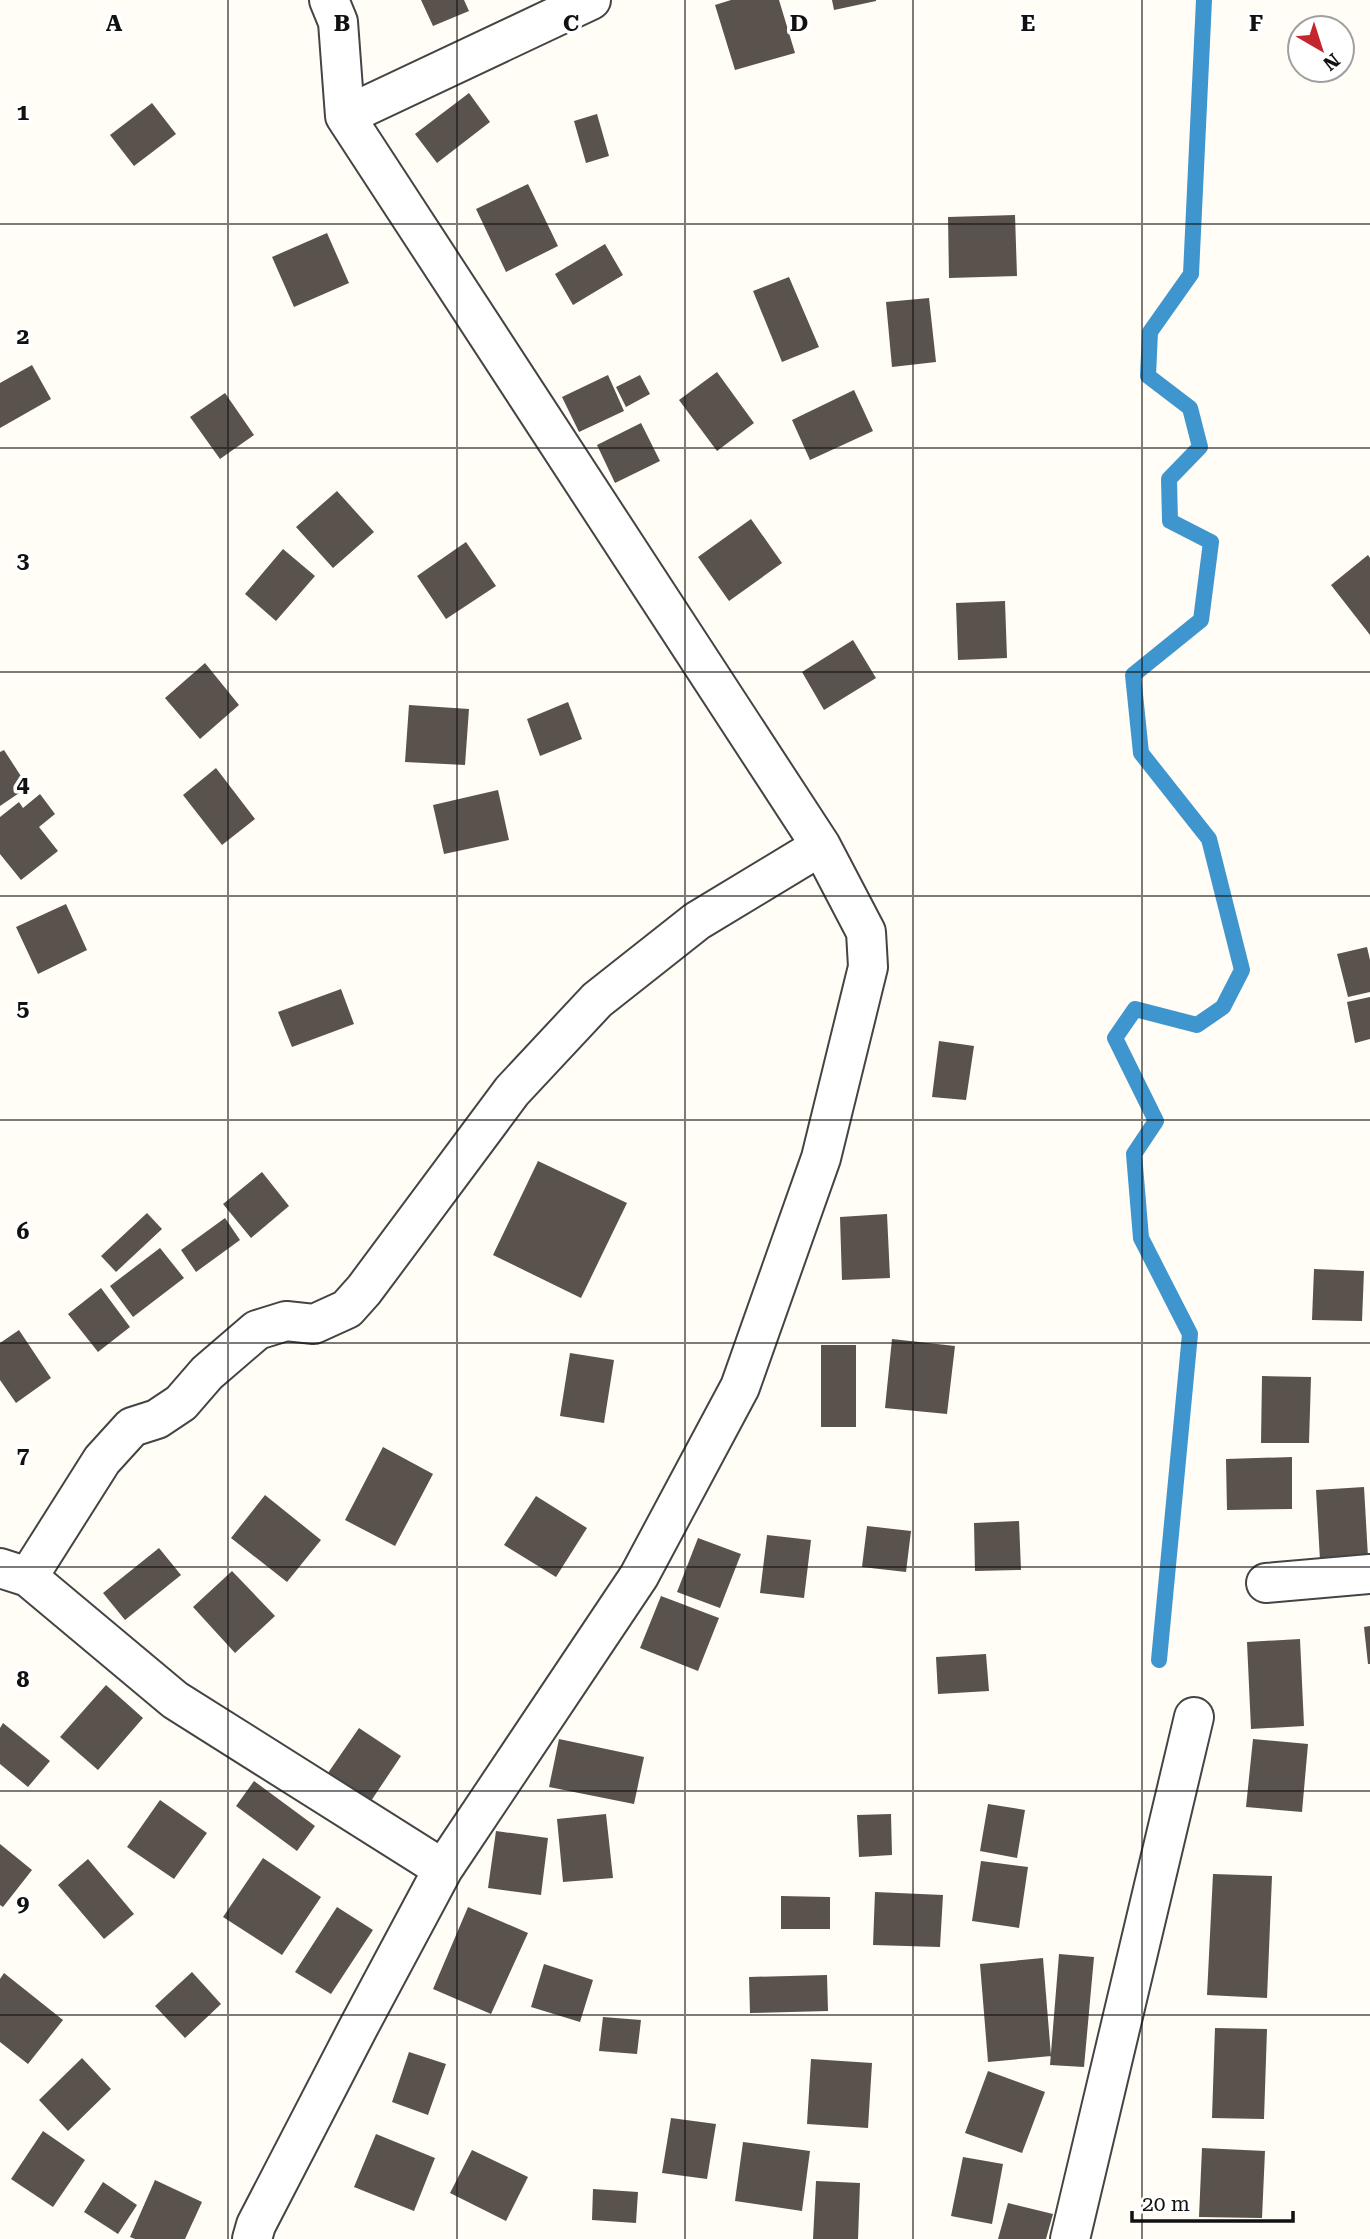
<svg xmlns="http://www.w3.org/2000/svg" width="1370" height="2239" font-family="'Roboto Serif',serif">
	<style>
		.lines { fill: none; stroke-linecap: round; stroke-linejoin: round }
		.stream { stroke: #3f96cf; stroke-width: 16 }
		.building { fill: #5a524d }
		.street-casing { stroke: #444; stroke-width: 42 }
		.street { stroke: #fff; stroke-width: 38 }
		.grid { fill: none; stroke: #111; stroke-width: 2; stroke-opacity: 0.55 }
		.grid-label { font-size: 23px; text-anchor: middle; font-weight: bold; fill: #111; stroke: #fff; stroke-width: 7; stroke-linejoin: round; paint-order: stroke }
	</style>
	<rect width="100%" height="100%" fill="#fffdf5"/>
	<g class="lines">
		<!-- stream -->
		<path class="stream" d="M 1159,1660 L 1190,1334 L 1141,1238 L 1134,1154 L 1156,1121 L 1115,1038 L 1135,1009 L 1197,1025 L 1223,1007 L 1242,970 L 1209,839 L 1141,753 L 1133,675 L 1201,620 L 1211,542 L 1170,521 L 1169,479 L 1200,447 L 1190,408 L 1148,376 L 1150,332 L 1191,274 L 1204,0"/>
	</g>
	<!-- building -->
	<path class="building" d="M 421,0 L 464,0 L 469,11 L 433,26 Z
		M 731,0 L 779,0 L 795,53 L 735,70 L 715,5 Z
		M 832,0 L 876,0 L 876,1 L 834,10 Z
		M 469,93 L 490,122 L 437,163 L 415,134 Z
		M 152,103 L 176,134 L 134,166 L 110,135 Z
		M 597,114 L 609,156 L 586,163 L 574,121 Z
		M 528,184 L 558,246 L 506,272 L 476,209 Z
		M 1015,215 L 1017,276 L 949,278 L 948,217 Z
		M 327,233 L 349,283 L 294,307 L 272,257 Z
		M 605,244 L 623,275 L 573,305 L 555,274 Z
		M 789,277 L 819,347 L 782,362 L 753,291 Z
		M 929,298 L 936,362 L 892,367 L 886,302 Z
		M 32,365 L 51,399 L 0,428 L 0,383 Z
		M 717,372 L 754,423 L 717,451 L 679,400 Z
		M 608,375 L 624,411 L 579,432 L 562,397 Z
		M 640,375 L 650,394 L 626,407 L 616,387 Z
		M 854,390 L 873,431 L 810,460 L 792,420 Z
		M 225,393 L 254,435 L 220,459 L 190,417 Z
		M 641,423 L 660,461 L 615,483 L 597,445 Z
		M 337,491 L 374,532 L 333,568 L 296,527 Z
		M 751,519 L 782,563 L 729,601 L 698,557 Z
		M 466,542 L 496,586 L 446,619 L 417,576 Z
		M 283,549 L 315,576 L 276,621 L 245,594 Z
		M 1368,555 L 1370,558 L 1370,635 L 1331,585 Z
		M 1005,601 L 1007,658 L 958,660 L 956,603 Z
		M 853,640 L 876,678 L 824,710 L 802,672 Z
		M 205,663 L 239,705 L 200,739 L 165,698 Z
		M 568,702 L 582,739 L 540,756 L 527,719 Z
		M 409,705 L 469,709 L 465,765 L 405,762 Z
		M 4,750 L 28,787 L 0,806 L 0,752 Z
		M 216,768 L 255,819 L 222,845 L 183,795 Z
		M 498,790 L 509,840 L 444,854 L 433,805 Z
		M 40,794 L 55,814 L 39,827 L 58,851 L 21,880 L 0,854 L 0,817 L 19,802 L 23,808 Z
		M 66,904 L 87,950 L 38,974 L 16,927 Z
		M 1367,947 L 1370,960 L 1370,992 L 1348,997 L 1337,954 Z
		M 341,989 L 354,1024 L 292,1047 L 278,1012 Z
		M 1370,997 L 1370,1039 L 1355,1043 L 1347,1002 Z
		M 939,1041 L 974,1046 L 966,1100 L 932,1097 Z
		M 538,1161 L 627,1203 L 581,1298 L 493,1255 Z
		M 262,1172 L 289,1206 L 251,1238 L 223,1204 Z
		M 147,1213 L 162,1229 L 116,1272 L 101,1256 Z
		M 887,1214 L 890,1278 L 842,1280 L 840,1217 Z
		M 225,1218 L 240,1240 L 196,1272 L 181,1250 Z
		M 160,1248 L 184,1278 L 133,1317 L 110,1286 Z
		M 1314,1269 L 1364,1271 L 1362,1321 L 1312,1320 Z
		M 101,1288 L 130,1327 L 98,1352 L 68,1314 Z
		M 19,1330 L 51,1378 L 16,1403 L 0,1380 L 0,1343 Z
		M 892,1339 L 955,1346 L 947,1414 L 885,1408 Z
		M 821,1345 L 856,1345 L 856,1427 L 821,1427 Z
		M 570,1353 L 614,1360 L 604,1423 L 560,1416 Z
		M 1262,1376 L 1311,1377 L 1309,1443 L 1261,1443 Z
		M 383,1447 L 433,1474 L 395,1546 L 345,1520 Z
		M 1292,1457 L 1292,1509 L 1227,1510 L 1226,1459 Z
		M 1364,1487 L 1368,1557 L 1320,1560 L 1316,1490 Z
		M 265,1495 L 321,1540 L 287,1582 L 231,1538 Z
		M 536,1496 L 587,1528 L 556,1577 L 504,1545 Z
		M 1019,1521 L 1021,1570 L 975,1571 L 974,1523 Z
		M 867,1526 L 911,1531 L 906,1572 L 862,1567 Z
		M 767,1535 L 811,1540 L 804,1598 L 760,1593 Z
		M 698,1538 L 741,1554 L 720,1608 L 677,1592 Z
		M 159,1548 L 181,1575 L 125,1620 L 103,1593 Z
		M 232,1571 L 275,1616 L 235,1653 L 193,1607 Z
		M 661,1596 L 719,1618 L 698,1671 L 640,1648 Z
		M 1370,1626 L 1370,1664 L 1368,1664 L 1364,1627 Z
		M 1300,1639 L 1304,1726 L 1251,1729 L 1247,1642 Z
		M 986,1654 L 989,1691 L 938,1694 L 936,1657 Z
		M 106,1685 L 143,1718 L 98,1770 L 60,1737 Z
		M 3,1723 L 50,1761 L 28,1787 L 0,1764 L 0,1728 Z
		M 359,1728 L 401,1756 L 371,1801 L 328,1773 Z
		M 559,1739 L 644,1757 L 634,1804 L 549,1787 Z
		M 1253,1739 L 1308,1744 L 1302,1812 L 1246,1807 Z
		M 254,1781 L 315,1826 L 297,1851 L 236,1806 Z
		M 160,1800 L 207,1833 L 174,1879 L 127,1847 Z
		M 988,1804 L 1025,1810 L 1017,1858 L 980,1851 Z
		M 606,1814 L 613,1878 L 563,1882 L 557,1819 Z
		M 891,1814 L 892,1855 L 859,1857 L 857,1815 Z
		M 496,1831 L 548,1838 L 541,1895 L 488,1888 Z
		M 0,1844 L 32,1870 L 3,1907 L 0,1905 Z
		M 263,1858 L 321,1897 L 282,1955 L 223,1917 Z
		M 88,1859 L 134,1914 L 104,1939 L 58,1885 Z
		M 981,1861 L 1028,1867 L 1019,1928 L 972,1921 Z
		M 1213,1874 L 1272,1876 L 1267,1998 L 1207,1995 Z
		M 875,1892 L 943,1895 L 940,1947 L 873,1945 Z
		M 781,1896 L 830,1897 L 830,1929 L 781,1929 Z
		M 337,1907 L 373,1930 L 331,1994 L 295,1972 Z
		M 468,1907 L 528,1933 L 491,2014 L 433,1989 Z
		M 1059,1954 L 1094,1957 L 1084,2067 L 1050,2065 Z
		M 1043,1958 L 1051,2056 L 988,2062 L 980,1964 Z
		M 544,1964 L 593,1980 L 580,2022 L 531,2007 Z
		M 192,1972 L 221,2004 L 185,2038 L 155,2006 Z
		M 4,1973 L 63,2020 L 28,2064 L 0,2042 L 0,1979 Z
		M 827,1975 L 828,2011 L 750,2013 L 749,1977 Z
		M 603,2017 L 641,2020 L 637,2054 L 599,2051 Z
		M 1215,2028 L 1267,2029 L 1264,2119 L 1212,2118 Z
		M 409,2052 L 446,2064 L 428,2115 L 392,2102 Z
		M 82,2058 L 111,2089 L 68,2131 L 39,2100 Z
		M 811,2059 L 872,2063 L 868,2128 L 807,2124 Z
		M 988,2071 L 1045,2092 L 1022,2153 L 965,2133 Z
		M 671,2118 L 716,2124 L 707,2179 L 662,2173 Z
		M 43,2131 L 85,2160 L 53,2207 L 11,2179 Z
		M 376,2134 L 435,2158 L 414,2211 L 354,2187 Z
		M 743,2142 L 810,2151 L 802,2211 L 735,2201 Z
		M 1202,2148 L 1265,2151 L 1262,2218 L 1199,2217 Z
		M 472,2150 L 528,2177 L 506,2221 L 450,2193 Z
		M 963,2157 L 1003,2164 L 992,2224 L 951,2216 Z
		M 155,2180 L 202,2202 L 185,2239 L 135,2239 L 130,2237 Z
		M 816,2181 L 860,2183 L 858,2239 L 813,2239 Z
		M 103,2182 L 137,2205 L 118,2234 L 84,2212 Z
		M 593,2189 L 638,2192 L 636,2223 L 592,2220 Z
		M 1008,2203 L 1053,2214 L 1046,2239 L 998,2239 Z"/>
	<g class="lines">
		<defs>
			<path id="street" d="M 345,116 L 591,0
				M 0,1568 L 28,1577 L 175,1700 L 443,1869
				M 28,1577 L 102,1460 L 132,1427 L 157,1419 L 181,1403 L 207,1373 L 257,1330 L 286,1321 L 314,1324 L 347,1309 L 364,1290 L 512,1091 L 597,1000 L 697,921 L 821,846
				M 1266,1583 L 1370,1574
				M 252,2239 L 256,2225 L 358,2028 L 443,1869 L 639,1576 L 740,1387 L 821,1158 L 868,967 L 866,932 L 821,846 L 345,116 L 338,22 L 329,0
				M 1070,2239 L 1194,1717"/>
		</defs>
		<!-- street casing -->
		<use href="#street" class="street-casing"/>
		<!-- street -->
		<use href="#street" class="street"/>
	</g>
	<!-- grid -->
	<path class="grid" d="M 228,0 L 228,2239M 457,0 L 457,2239M 685,0 L 685,2239M 913,0 L 913,2239M 1142,0 L 1142,2239M 0,224 L 1370,224M 0,448 L 1370,448M 0,672 L 1370,672M 0,896 L 1370,896M 0,1120 L 1370,1120M 0,1343 L 1370,1343M 0,1567 L 1370,1567M 0,1791 L 1370,1791M 0,2015 L 1370,2015"/>
	<g class="grid-label">
		<text x="114" y="31">A</text>
		<text x="342" y="31">B</text>
		<text x="571" y="31">C</text>
		<text x="799" y="31">D</text>
		<text x="1028" y="31">E</text>
		<text x="1256" y="31">F</text>
		<text x="23" y="120">1</text>
		<text x="23" y="344">2</text>
		<text x="23" y="568">3</text>
		<text x="23" y="792">4</text>
		<text x="23" y="1016">5</text>
		<text x="23" y="1239">6</text>
		<text x="23" y="1463">7</text>
		<text x="23" y="1687">8</text>
		<text x="23" y="1911">9</text>
	</g>
	<!-- north arrow -->
	<g transform="translate(1321 49) rotate(141)"><circle r="33" fill="#ffffff" stroke="#a0a0a0" stroke-width="2"/>
	<path d="M0-5L12 26L0 18L-12 26Z" fill="#c4262e"/>
	<text y="-10" font-size="19" font-weight="bold" text-anchor="middle" fill="#111111">N</text>
	</g>
	<!-- scale -->
	<path d="M1132 2211v10h161v-10" fill="none" stroke="#111111" stroke-width="3.5"/>
	<text x="1142" y="2211" font-size="21" fill="#111111" stroke="#ffffff" stroke-width="5" paint-order="stroke">20 m</text>
</svg>
